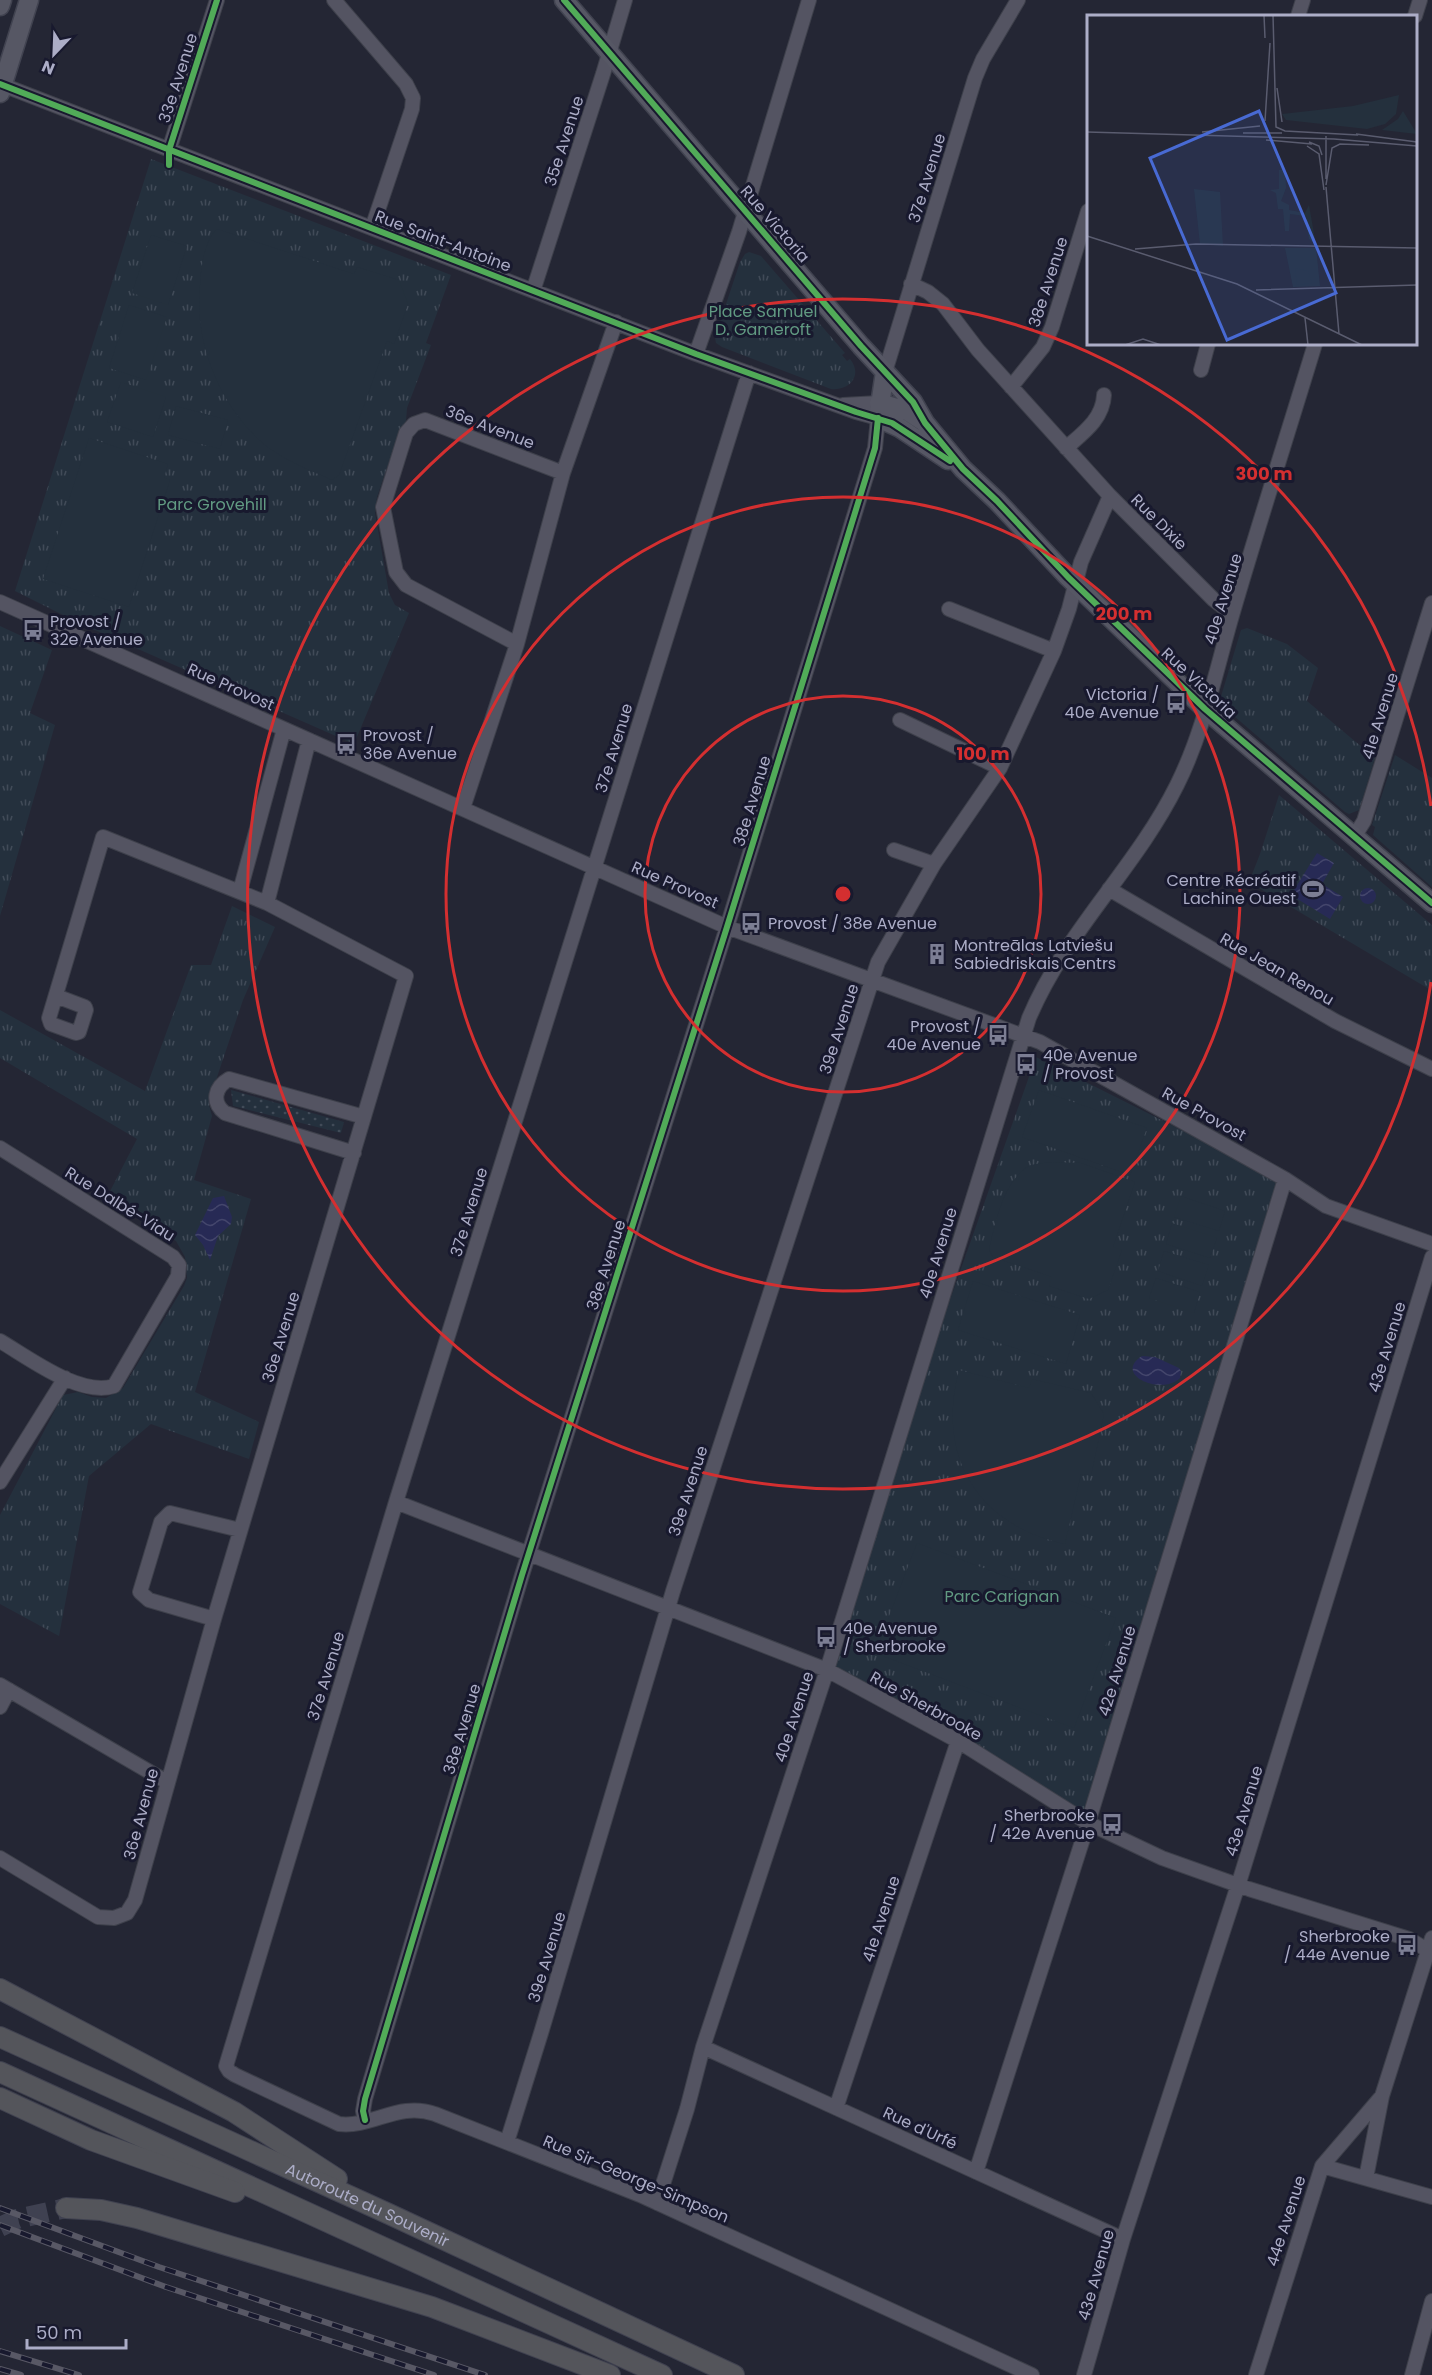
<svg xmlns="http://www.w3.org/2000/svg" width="1432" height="2375" font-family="Poppins,sans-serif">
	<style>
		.grass { fill: url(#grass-dots) }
		.park { fill: url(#park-tufts) }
		.pitch { fill: #24303d }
		.water { fill: url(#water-waves) }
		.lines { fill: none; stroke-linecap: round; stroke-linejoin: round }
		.highway-tunnel { stroke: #3f4151; stroke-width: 20; stroke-dasharray: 20 10; stroke-linecap: butt }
		.minor-casing { stroke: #3e404b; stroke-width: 16 }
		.major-casing { stroke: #414350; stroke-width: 21 }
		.highway-casing { stroke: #404250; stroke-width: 22 }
		.minor { stroke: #545462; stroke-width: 14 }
		.major { stroke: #565764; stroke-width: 18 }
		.highway { stroke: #54555b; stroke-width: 20 }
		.rail-casing { stroke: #585865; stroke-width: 6 }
		.rail { stroke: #18192e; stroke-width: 4; stroke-dasharray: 11; stroke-linecap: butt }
		.cycleway-casing { stroke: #18192e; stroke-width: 10 }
		.cycleway { stroke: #51ab58; stroke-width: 6 }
		.ring { fill: none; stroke: #d42f30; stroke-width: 3 }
		.labels { text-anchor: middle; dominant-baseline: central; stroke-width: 6; stroke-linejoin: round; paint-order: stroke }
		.street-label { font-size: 16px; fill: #acadc7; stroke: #18192e }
		.park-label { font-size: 16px; fill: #619a82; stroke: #18192e }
		.poi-label { font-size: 16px; fill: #acadc7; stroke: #18192e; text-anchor: start }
		.inset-road { fill: none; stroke: #5a5c6f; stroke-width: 1.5 }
		.view { fill: #486ad3; fill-opacity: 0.15; stroke: #486ad3; stroke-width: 3 }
		.inset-edge { fill: none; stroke: #acadc7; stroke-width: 3 }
		.centre { fill: #d42f30; stroke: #18192e; stroke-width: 3 }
		.ring-label { font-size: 18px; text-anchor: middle; font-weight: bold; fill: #d42f30; stroke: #18192e; stroke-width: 6; stroke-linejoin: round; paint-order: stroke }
	</style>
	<defs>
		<pattern id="grass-dots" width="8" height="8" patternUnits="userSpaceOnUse" patternTransform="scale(1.5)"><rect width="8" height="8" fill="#24303d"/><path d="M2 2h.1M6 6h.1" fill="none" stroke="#414b58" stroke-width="1.8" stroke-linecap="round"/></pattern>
		<pattern id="park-tufts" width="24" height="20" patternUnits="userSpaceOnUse" patternTransform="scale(1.5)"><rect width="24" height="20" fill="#24303d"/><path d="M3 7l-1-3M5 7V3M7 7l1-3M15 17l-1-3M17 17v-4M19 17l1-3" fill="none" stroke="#414b58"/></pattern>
		<pattern id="water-waves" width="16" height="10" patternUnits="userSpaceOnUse" patternTransform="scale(1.5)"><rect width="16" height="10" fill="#272a55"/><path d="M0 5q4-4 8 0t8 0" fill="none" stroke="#44466c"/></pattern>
	</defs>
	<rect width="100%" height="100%" fill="#242634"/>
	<!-- grass -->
	<path class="grass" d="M 231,1090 L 344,1122 L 341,1133 L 233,1106 Z"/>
	<!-- park -->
	<path class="park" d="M 151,159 L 451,275 L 426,343 L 431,345 L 407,408 L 406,421 L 399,432 L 377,497 L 375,513 L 389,593 L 395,605 L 409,613 L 354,744 L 79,623 L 15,591 Z
		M 749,252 L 761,256 L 845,353 L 842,355 L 847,361 L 850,359 C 863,375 850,391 831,389 L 722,347 L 716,343 L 715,337 L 740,262 L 745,254 Z
		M 0,626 L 52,650 L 30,713 L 55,725 L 0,916 Z
		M 1247,628 L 1287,644 L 1318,668 L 1307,701 L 1375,758 L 1359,810 L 1349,814 L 1345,812 L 1219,703 L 1241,630 Z
		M 1395,755 L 1432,778 L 1432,887 L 1373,835 L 1375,827 L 1372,825 Z
		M 1279,795 L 1432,925 L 1432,982 L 1429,989 L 1249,882 L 1260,854 Z
		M 232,906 L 275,927 L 243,1000 L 218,1074 L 209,1105 L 212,1116 L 194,1180 L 251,1199 L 195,1392 L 259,1422 L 249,1459 L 151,1424 L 89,1476 L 59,1636 L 0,1604 L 0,1515 L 63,1395 L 78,1392 L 92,1397 L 106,1398 L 123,1388 L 184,1286 L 187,1278 L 185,1257 L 176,1241 L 106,1199 L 137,1139 L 0,1058 L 0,1010 L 145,1091 L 191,965 L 211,965 Z
		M 1036,1057 L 1283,1181 L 1088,1820 L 821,1664 Z"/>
	<!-- pitch -->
	<path class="pitch" d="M 217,229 L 354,274 L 357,267 L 399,280 L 408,304 L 394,344 L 387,341 L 339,475 L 332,480 C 307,469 279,458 259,440 C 218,401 194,341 200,285 C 201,268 204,241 217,229 Z
		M 151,235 L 187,246 L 168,305 L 132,293 Z
		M 129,305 L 167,317 L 146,380 L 109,368 Z
		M 121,382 L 166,397 L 153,437 L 107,422 Z
		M 176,406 L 228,420 L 220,449 L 168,435 Z
		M 89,438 L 168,464 L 164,478 L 170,480 L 129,607 L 43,579 Z
		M 1039,1090 L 1147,1128 L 1130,1175 L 1022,1137 Z
		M 1052,1162 L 1081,1163 L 1135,1182 L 1113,1247 L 1122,1250 L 1108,1290 L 1089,1299 L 1049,1286 L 1052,1277 L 993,1257 L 989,1250 C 995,1224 1003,1181 1029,1166 C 1036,1163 1044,1163 1052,1162 Z
		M 1181,1196 L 1225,1211 L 1219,1231 L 1174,1217 Z
		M 1172,1223 L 1217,1238 L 1210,1258 L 1166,1244 Z
		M 1164,1251 L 1209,1265 L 1202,1286 L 1158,1271 Z
		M 1156,1278 L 1200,1292 L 1194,1313 L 1149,1298 Z
		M 973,1281 L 1080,1315 L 1066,1364 L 958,1330 Z
		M 959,1370 L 1029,1388 L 1032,1379 L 1091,1393 L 1104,1414 L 1091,1476 L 1081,1474 L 1065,1544 C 977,1525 936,1456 959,1370 Z
		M 917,1543 L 1116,1618 L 1074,1728 L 875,1653 Z"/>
	<!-- water -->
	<path class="water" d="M 1317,853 L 1334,863 L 1322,884 L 1343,897 L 1330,919 L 1291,895 Z
		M1360 896a8 8 0 1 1 16 0a8 8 0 1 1-16 0Z
		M 224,1196 L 232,1217 L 231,1224 L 218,1236 L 210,1260 L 203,1245 L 195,1235 L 213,1198 Z
		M 1142,1356 L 1155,1357 L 1179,1368 L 1181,1371 L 1180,1378 C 1162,1396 1112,1375 1142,1356 Z"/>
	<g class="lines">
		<!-- highway-tunnel -->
		<path class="highway-tunnel" d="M 0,2227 L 17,2219 L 66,2208"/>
		<defs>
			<path id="minor" d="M 334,0 L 406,84 L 413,98 L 412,109 L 372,228
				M 1298,16 L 1303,0
				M 1415,16 L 1420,0
				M 0,84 L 696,354 L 856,412 L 878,418 L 875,448 L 727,927 L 522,1575 L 365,2099 L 363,2111 L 365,2120
				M 169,150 L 217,0
				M 911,284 L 928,292 L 943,304 L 978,350 L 1110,496 L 1214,600 L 1232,614
				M 533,291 L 603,74 L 625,0
				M 696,354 L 739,232 L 809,0
				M 1201,370 L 1208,344
				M 885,372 L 975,78 L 983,59 L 1018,0
				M 749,373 L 396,1502 L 226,2066 L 229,2071 L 235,2075 L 339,2124 C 373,2128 398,2101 435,2114 L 640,2195 L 1032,2375
				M 1011,387 L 1043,347 L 1052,327 L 1088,211
				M 843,405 L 879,403
				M 1066,448 C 1083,433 1103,419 1104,395
				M 0,602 L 727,927 L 1040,1042 L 1285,1179 L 1326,1206 L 1432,1244
				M 949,609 L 1054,651
				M 517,644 L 406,585 L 396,572 L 383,507 L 406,433 L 414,424 L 425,420 L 563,473
				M 900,720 L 1000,768
				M 463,808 L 517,644 L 563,473 L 616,322
				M 1354,837 L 1364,821 L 1432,603
				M 894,850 L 934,864
				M 1109,889 L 1335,1021 L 1432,1069
				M 240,891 L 284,729
				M 267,903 L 309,740
				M 0,1148 L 173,1257 L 179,1265 L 178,1276 L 114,1386 C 80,1397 29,1358 0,1341
				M 354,1153 L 225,1113 C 211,1102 215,1087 229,1079 L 364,1117
				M 0,1482 L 65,1378
				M 396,1502 L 827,1670 L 958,1741 L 1088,1823 L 1162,1858 L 1249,1889 L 1409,1939 L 1432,1953
				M 214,1619 L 149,1600 L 140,1592 L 161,1522 L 170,1513 L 240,1530
				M 0,1685 L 167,1782
				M 0,1707 L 9,1690
				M 0,1858 L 98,1917 L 114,1918 L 127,1913 L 135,1900 L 214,1619 L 406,976 L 267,903 L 103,837 L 49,1018 L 51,1024 L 76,1033 L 79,1032 L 86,1010 L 85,1007 L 56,996
				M 703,2047 L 1123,2239
				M 836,2108 L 958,1741
				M 507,2142 L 541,2033 L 673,1591 L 878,962 L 934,864 L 1000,768 L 1054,651 L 1069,609 L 1081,562 L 1110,496
				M 1322,2166 L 1432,2197
				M 976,2172 L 1088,1823 L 1285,1179
				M 1366,2178 L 1382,2096 L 1432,1938
				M 657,2203 L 687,2109 L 703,2047 L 827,1670 L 1029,1018 C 1065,932 1136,868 1177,785 C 1204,731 1216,670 1233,612 C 1259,523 1288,433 1315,344
				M 1084,2375 L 1123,2239 L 1241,1876 L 1432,1257
				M 1256,2375 L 1322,2166 L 1382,2096
				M 1412,2375 L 1432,2301"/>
			<path id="major" d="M 564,0 L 861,346 L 913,402 L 925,423 L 963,469 L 997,501 L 1068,577 L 1205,709 L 1432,903
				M 0,6 L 2,0
				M 0,93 L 29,0
				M 885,372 L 878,418 L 900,428 L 948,460
				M 879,403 L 907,411 L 924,422"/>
			<g id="highway">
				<path d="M 0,1989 L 234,2112 L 337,2179"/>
				<path id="s1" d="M 0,2037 L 389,2214 L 734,2375"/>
				<path d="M 0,2072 L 662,2375"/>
				<path d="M 0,2098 L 91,2140 L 235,2192"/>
				<path d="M 66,2208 L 101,2210 L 137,2218 L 432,2307 L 610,2375"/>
			</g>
		</defs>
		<!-- minor casing -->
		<use href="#minor" class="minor-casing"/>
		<!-- major casing -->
		<use href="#major" class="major-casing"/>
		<!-- highway casing -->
		<use href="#highway" class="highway-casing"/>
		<!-- minor -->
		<use href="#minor" class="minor"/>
		<!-- major -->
		<use href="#major" class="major"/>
		<!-- highway -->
		<use href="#highway" class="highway"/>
		<defs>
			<path id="rail" d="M 0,2208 L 159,2267 L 485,2375
				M 0,2225 L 166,2287 L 434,2375
				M 0,2351 L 79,2375
				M 0,2369 L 21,2375"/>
		</defs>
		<!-- rail casing -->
		<use href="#rail" class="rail-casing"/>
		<!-- rail -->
		<use href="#rail" class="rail"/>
		<defs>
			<path id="cycleway" d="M 564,0 L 861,346 L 913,402 L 925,423 L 963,469 L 997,501 L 1068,577 L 1205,709 L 1432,903
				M 0,84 L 696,354 L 856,412 L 892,423 L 950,461
				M 169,165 L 169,150 L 217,0
				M 365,2120 L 363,2111 L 365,2099 L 522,1575 L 727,927 L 875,448 L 878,418"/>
		</defs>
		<!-- cycleway casing -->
		<use href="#cycleway" class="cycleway-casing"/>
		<!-- cycleway -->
		<use href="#cycleway" class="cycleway"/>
	</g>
	<!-- distance rings -->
	<g class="ring">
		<circle cx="843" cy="894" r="198"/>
		<circle cx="843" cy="894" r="397"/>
		<path d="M1431 982A595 595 0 1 1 1431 806"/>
	</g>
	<!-- icons -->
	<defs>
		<symbol id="bus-bare" viewBox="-9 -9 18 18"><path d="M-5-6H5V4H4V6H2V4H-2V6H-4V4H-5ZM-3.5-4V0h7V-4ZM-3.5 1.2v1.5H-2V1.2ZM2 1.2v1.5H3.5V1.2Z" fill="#7c7e94" stroke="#18192e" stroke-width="2.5" paint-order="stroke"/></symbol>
		<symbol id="stadium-bare" viewBox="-9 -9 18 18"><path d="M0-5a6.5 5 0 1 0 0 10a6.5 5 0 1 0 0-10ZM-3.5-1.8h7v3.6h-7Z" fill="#7c7e94" stroke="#18192e" stroke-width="2.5" paint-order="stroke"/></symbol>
		<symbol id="building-bare" viewBox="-9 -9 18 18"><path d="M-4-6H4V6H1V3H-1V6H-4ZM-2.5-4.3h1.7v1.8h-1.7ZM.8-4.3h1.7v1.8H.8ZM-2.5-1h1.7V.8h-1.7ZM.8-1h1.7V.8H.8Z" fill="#7c7e94" stroke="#18192e" stroke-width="2.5" paint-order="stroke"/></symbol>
	</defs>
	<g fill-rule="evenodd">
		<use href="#bus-bare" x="18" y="615" width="30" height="30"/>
		<use href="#bus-bare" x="1161" y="688" width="30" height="30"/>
		<use href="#bus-bare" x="331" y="729" width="30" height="30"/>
		<use href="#stadium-bare" x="1298" y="874" width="30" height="30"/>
		<use href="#bus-bare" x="736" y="908" width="30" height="30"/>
		<use href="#building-bare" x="922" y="939" width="30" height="30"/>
		<use href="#bus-bare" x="983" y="1020" width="30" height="30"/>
		<use href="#bus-bare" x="1011" y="1049" width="30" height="30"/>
		<use href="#bus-bare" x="811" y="1622" width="30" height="30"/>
		<use href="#bus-bare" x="1097" y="1809" width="30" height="30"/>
		<use href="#bus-bare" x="1392" y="1930" width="30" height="30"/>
	</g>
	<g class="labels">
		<!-- street labels -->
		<g class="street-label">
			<text transform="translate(178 78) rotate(-72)">33e Avenue</text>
			<text transform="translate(564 141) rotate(-72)">35e Avenue</text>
			<text transform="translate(927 178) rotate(-73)">37e Avenue</text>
			<text transform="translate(775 224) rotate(49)">Rue Victoria</text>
			<text transform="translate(443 241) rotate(21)">Rue Saint-Antoine</text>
			<text transform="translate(1048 282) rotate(-72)">38e Avenue</text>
			<text transform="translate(490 427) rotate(21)">36e Avenue</text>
			<text transform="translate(1159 522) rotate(45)">Rue Dixie</text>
			<text transform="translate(1223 599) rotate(-73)">40e Avenue</text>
			<text transform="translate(1199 683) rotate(43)">Rue Victoria</text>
			<text transform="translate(231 687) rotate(24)">Rue Provost</text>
			<text transform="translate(1380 716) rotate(-73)">41e Avenue</text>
			<text transform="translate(614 748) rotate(-73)">37e Avenue</text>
			<text transform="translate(752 801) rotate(-73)">38e Avenue</text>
			<text transform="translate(675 885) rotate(24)">Rue Provost</text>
			<text transform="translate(1277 969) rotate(30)">Rue Jean Renou</text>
			<text transform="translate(839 1029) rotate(-72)">39e Avenue</text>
			<text transform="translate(1204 1114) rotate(29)">Rue Provost</text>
			<text transform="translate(120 1204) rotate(32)">Rue Dalbé-Viau</text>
			<text transform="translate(469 1212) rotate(-73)">37e Avenue</text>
			<text transform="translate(938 1253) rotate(-73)">40e Avenue</text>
			<text transform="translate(606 1265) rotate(-72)">38e Avenue</text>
			<text transform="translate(281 1337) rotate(-73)">36e Avenue</text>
			<text transform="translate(1387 1347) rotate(-73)">43e Avenue</text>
			<text transform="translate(688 1491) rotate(-72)">39e Avenue</text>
			<text transform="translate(1117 1671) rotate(-73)">42e Avenue</text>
			<text transform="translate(326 1676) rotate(-73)">37e Avenue</text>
			<text transform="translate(926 1706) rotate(29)">Rue Sherbrooke</text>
			<text transform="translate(794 1717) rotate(-72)">40e Avenue</text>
			<text transform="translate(462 1729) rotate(-73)">38e Avenue</text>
			<text transform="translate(1244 1811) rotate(-73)">43e Avenue</text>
			<text transform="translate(141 1814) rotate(-75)">36e Avenue</text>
			<text transform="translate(881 1919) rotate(-72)">41e Avenue</text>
			<text transform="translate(547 1957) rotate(-73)">39e Avenue</text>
			<text transform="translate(920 2128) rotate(25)">Rue d'Urfé</text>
			<text transform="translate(636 2179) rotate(23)">Rue Sir-George-Simpson</text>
			<text stroke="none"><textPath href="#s1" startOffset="404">Autoroute du Souvenir</textPath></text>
			<text transform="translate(1286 2221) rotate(-72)">44e Avenue</text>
			<text transform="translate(1096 2275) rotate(-74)">43e Avenue</text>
		</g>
		<!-- park labels -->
		<g class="park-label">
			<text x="763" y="311">Place Samuel<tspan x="763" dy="18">D. Gameroft</tspan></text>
			<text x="212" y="504">Parc Grovehill</text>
			<text x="1002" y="1596">Parc Carignan</text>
		</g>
		<!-- poi labels -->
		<g class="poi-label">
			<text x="50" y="621">Provost /<tspan x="50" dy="18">32e Avenue</tspan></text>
			<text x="1159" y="694" text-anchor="end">Victoria /<tspan x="1159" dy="18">40e Avenue</tspan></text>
			<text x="363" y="735">Provost /<tspan x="363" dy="18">36e Avenue</tspan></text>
			<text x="1296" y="880" text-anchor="end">Centre Récréatif<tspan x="1296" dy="18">Lachine Ouest</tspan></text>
			<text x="768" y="923">Provost / 38e Avenue</text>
			<text x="954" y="945">Montreālas Latviešu<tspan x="954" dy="18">Sabiedriskais Centrs</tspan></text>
			<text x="981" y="1026" text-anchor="end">Provost /<tspan x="981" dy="18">40e Avenue</tspan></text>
			<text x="1043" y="1055">40e Avenue<tspan x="1043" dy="18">/ Provost</tspan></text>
			<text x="843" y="1628">40e Avenue<tspan x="843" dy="18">/ Sherbrooke</tspan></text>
			<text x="1095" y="1815" text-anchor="end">Sherbrooke<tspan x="1095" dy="18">/ 42e Avenue</tspan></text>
			<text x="1390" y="1936" text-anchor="end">Sherbrooke<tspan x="1390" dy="18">/ 44e Avenue</tspan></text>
		</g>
	</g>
	<!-- overview -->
	<g transform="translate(1087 15)">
		<rect width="330" height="330" fill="#242634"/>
		<path d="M 312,80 L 309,99 L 298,109 L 280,114 L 199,105 L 195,99 L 266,91 ZM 316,96 L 330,119 L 295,115 L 311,104 Z" fill="#24303d"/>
		<path d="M 198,150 L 199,173 L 194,186 L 202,190 L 202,195 L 218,198 L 222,190 L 229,230 L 222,224 L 219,201 L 203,199 L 202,216 L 198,216 L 196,194 L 191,194 L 189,178 L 183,175 L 192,174 L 192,155 L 198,155 ZM 107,174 L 133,177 L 136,231 L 113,229 ZM 198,233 L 229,233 L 233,271 L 206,272 Z" fill="#24303d"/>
		<path d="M 208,253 L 221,256 L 225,268 L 210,270 Z" fill="#24303d"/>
		<path class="inset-road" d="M 177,0 L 178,23M 186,0 L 189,112 L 198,116 L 271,120M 190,73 L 195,107M 178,106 L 183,28M 0,117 L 247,124 L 330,131M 115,117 L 173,111M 156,118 L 195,118M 269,119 L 330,127M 179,125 L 225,129M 222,127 L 232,131 L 235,140M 220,131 L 232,139 L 237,175M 239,164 L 239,121M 239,170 L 245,133 L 253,129 L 282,130M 239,172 L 252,319M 0,221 L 150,269 L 275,330M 48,234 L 109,229 L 330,233M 169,275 L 330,270M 218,303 L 221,330M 38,330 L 56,324 L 74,330"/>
		<path class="view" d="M 172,96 L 249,278 L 140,325 L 63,143 Z"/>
		<rect width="330" height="330" class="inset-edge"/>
	</g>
	<circle cx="843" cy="894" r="9" class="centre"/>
	<g class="ring-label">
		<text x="1264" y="480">300 m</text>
		<text x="1124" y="620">200 m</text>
		<text x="983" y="760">100 m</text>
	</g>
	<!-- north arrow -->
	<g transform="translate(54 54) rotate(203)" stroke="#18192e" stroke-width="4.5" paint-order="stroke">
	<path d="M0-4.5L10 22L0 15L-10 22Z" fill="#acadc7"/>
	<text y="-9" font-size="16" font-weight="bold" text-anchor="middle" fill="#acadc7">N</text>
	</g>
	<!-- scale -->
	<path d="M27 2339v9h99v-9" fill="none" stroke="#acadc7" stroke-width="3"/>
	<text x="36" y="2339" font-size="18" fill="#acadc7" stroke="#18192e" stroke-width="4.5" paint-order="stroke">50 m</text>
</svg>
